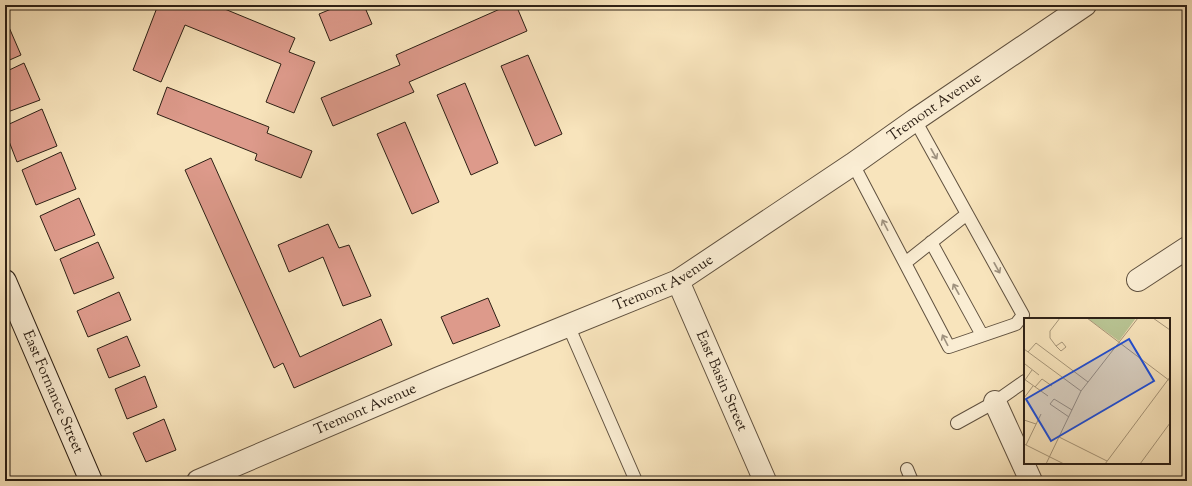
<svg xmlns="http://www.w3.org/2000/svg" width="1192" height="486" font-family="'Sorts Mill Goudy',serif">
	<style>
		.building { fill: #dd9a8b; stroke: #2d2015 }
		.lines { fill: none; stroke-linecap: round; stroke-linejoin: round }
		.lane-casing { stroke: #60513f; stroke-width: 14 }
		.street-casing { stroke: #60513f; stroke-width: 24 }
		.secondary-casing { stroke: #2d2015; stroke-width: 24 }
		.lane { stroke: #faedd3; stroke-width: 12 }
		.street { stroke: #faedd3; stroke-width: 22 }
		.secondary { stroke: #faedd3; stroke-width: 22 }
		.oneway { stroke: #9e917e }
		.labels { text-anchor: middle; dominant-baseline: central; stroke-width: 3; stroke-linejoin: round; paint-order: stroke }
		.street-label { font-size: 15px; fill: #2d2015; stroke: #faedd3 }
		.inset-road { fill: none; stroke: #a79679; stroke-width: 1 }
		.view { fill: #1d4ed8; fill-opacity: 0.15; stroke: #1d4ed8; stroke-width: 2 }
		.inset-edge { fill: none; stroke: #2d2015; stroke-width: 2 }
	</style>
	<rect width="100%" height="100%" fill="#f8e4bc"/>
	<filter id="stains"><feTurbulence type="fractalNoise" baseFrequency=".005" numOctaves="4"/><feColorMatrix values="0 0 0 0 .2 0 0 0 0 .09 0 0 0 0 .02 0 0 0 .5 -.17"/></filter>
	<radialGradient id="worn" r=".72"><stop offset=".6" stop-color="#630" stop-opacity="0"/><stop offset="1" stop-color="#630" stop-opacity=".3"/></radialGradient>
	<!-- building -->
	<path class="building" d="M 158,5 L 187,5 L 191,7 L 191,5 L 215,5 L 295,38 L 289,52 L 315,62 L 294,113 L 266,102 L 281,64 L 185,25 L 161,82 L 133,70 Z
		M 341,5 L 379,5 L 366,10 L 372,24 L 330,41 L 319,14 Z
		M 509,5 L 516,5 L 527,31 L 409,82 L 414,92 L 333,126 L 321,98 L 400,65 L 396,55 Z
		M 5,18 L 21,55 L 5,62 Z
		M 528,55 L 562,134 L 535,146 L 501,66 Z
		M 24,63 L 40,100 L 5,113 L 5,72 Z
		M 465,83 L 498,163 L 471,175 L 437,95 Z
		M 167,87 L 269,127 L 267,133 L 312,151 L 301,178 L 255,160 L 257,154 L 157,114 Z
		M 42,109 L 57,146 L 17,162 L 5,131 L 5,126 Z
		M 405,122 L 439,202 L 412,214 L 377,134 Z
		M 61,152 L 76,189 L 36,205 L 22,170 Z
		M 211,158 L 300,357 L 381,319 L 392,345 L 294,388 L 283,363 L 274,368 L 185,170 Z
		M 79,198 L 95,235 L 55,251 L 40,216 Z
		M 328,224 L 339,248 L 349,245 L 371,296 L 343,306 L 323,257 L 289,272 L 278,245 Z
		M 98,242 L 114,278 L 74,294 L 60,259 Z
		M 119,292 L 131,320 L 88,337 L 77,311 Z
		M 488,298 L 500,326 L 453,344 L 441,317 Z
		M 127,336 L 140,366 L 109,378 L 97,349 Z
		M 145,376 L 157,407 L 127,419 L 115,389 Z
		M 164,419 L 176,450 L 146,462 L 133,433 Z"/>
	<g class="lines">
		<defs>
			<path id="lane" d="M 853,164 L 949,347 L 1016,324 L 1023,315 L 915,120
				M 931,242 L 982,335
				M 905,263 L 967,214
				M 568,325 L 636,481
				M 957,423 L 995,402 L 1025,381
				M 907,469 L 912,481"/>
			<g id="street">
				<path d="M 1138,280 L 1187,248"/>
				<path id="s1" d="M 678,281 L 765,481"/>
				<path d="M 995,402 L 1031,481"/>
				<path id="s2" d="M 198,481 L 439,378 L 678,281 L 853,164 L 915,120 L 1085,5"/>
			</g>
			<g id="secondary">
				<path id="s3" d="M 5,281 L 91,481"/>
			</g>
		</defs>
		<!-- lane casing -->
		<use href="#lane" class="lane-casing"/>
		<!-- street casing -->
		<use href="#street" class="street-casing"/>
		<!-- secondary casing -->
		<use href="#secondary" class="secondary-casing"/>
		<!-- lane -->
		<use href="#lane" class="lane"/>
		<!-- street -->
		<use href="#street" class="street"/>
		<!-- secondary -->
		<use href="#secondary" class="secondary"/>
	</g>
	<!-- one-way arrows -->
	<defs><path id="oneway-shaft" d="M-6 0H5M1.5-3L5.5 0L1.5 3" fill="none" stroke-width="1.6" stroke-linecap="round" stroke-linejoin="round"/></defs>
	<g class="oneway">
		<use href="#oneway-shaft" transform="translate(934 154) rotate(61)"/>
		<use href="#oneway-shaft" transform="translate(885 225) rotate(-118)"/>
		<use href="#oneway-shaft" transform="translate(997 268) rotate(61)"/>
		<use href="#oneway-shaft" transform="translate(956 289) rotate(-119)"/>
		<use href="#oneway-shaft" transform="translate(945 340) rotate(-117)"/>
	</g>
	<g class="labels">
		<!-- street labels -->
		<g class="street-label">
			<text stroke="none"><textPath href="#s2" startOffset="830">Tremont Avenue</textPath></text>
			<text stroke="none"><textPath href="#s2" startOffset="506">Tremont Avenue</textPath></text>
			<text stroke="none"><textPath href="#s1" startOffset="109">East Basin Street</textPath></text>
			<text stroke="none"><textPath href="#s3" startOffset="121">East Fornance Street</textPath></text>
			<text stroke="none"><textPath href="#s2" startOffset="182">Tremont Avenue</textPath></text>
		</g>
	</g>
	<!-- overview -->
	<g transform="translate(1024 318)">
		<rect width="146" height="146" fill="#f8e4bc"/>
		<path d="M 63,0 L 112,0 L 95,23 Z" fill="#b9c594"/>
		<path class="inset-road" d="M 63,0 L 146,63M 129,0 L 146,12M 32,28 L 38,24 L 42,29 L 37,33 L 32,28 L 26,20 L 26,13 L 36,0M 0,31 L 57,73M 4,34 L 12,25 L 64,64M 1,46 L 15,57M 0,61 L 24,78M 1,62 L 8,52M 11,69 L 18,61 L 28,68M 0,80 L 9,68M 45,99 L 26,86 L 30,81 L 48,92M 0,102 L 12,106M 35,119 L 83,143M 0,126 L 40,146M 2,127 L 17,96M 22,146 L 57,73 L 114,0M 81,146 L 146,59M 116,146 L 146,105"/>
		<path class="view" d="M 105,21 L 130,63 L 27,123 L 2,81 Z"/>
		<rect width="146" height="146" class="inset-edge"/>
	</g>
	<!-- margin -->
	<rect width="1192" height="486" fill="none" stroke="#f8e4bc" stroke-width="20"/>
	<rect x="6" y="6" width="1180" height="474" fill="none" stroke="#2d2015" stroke-width="2"/>
	<rect x="10" y="10" width="1172" height="466" fill="none" stroke="#2d2015"/>
	<rect width="100%" height="100%" filter="url(#stains)"/>
	<rect width="100%" height="100%" fill="url(#worn)"/>
</svg>
